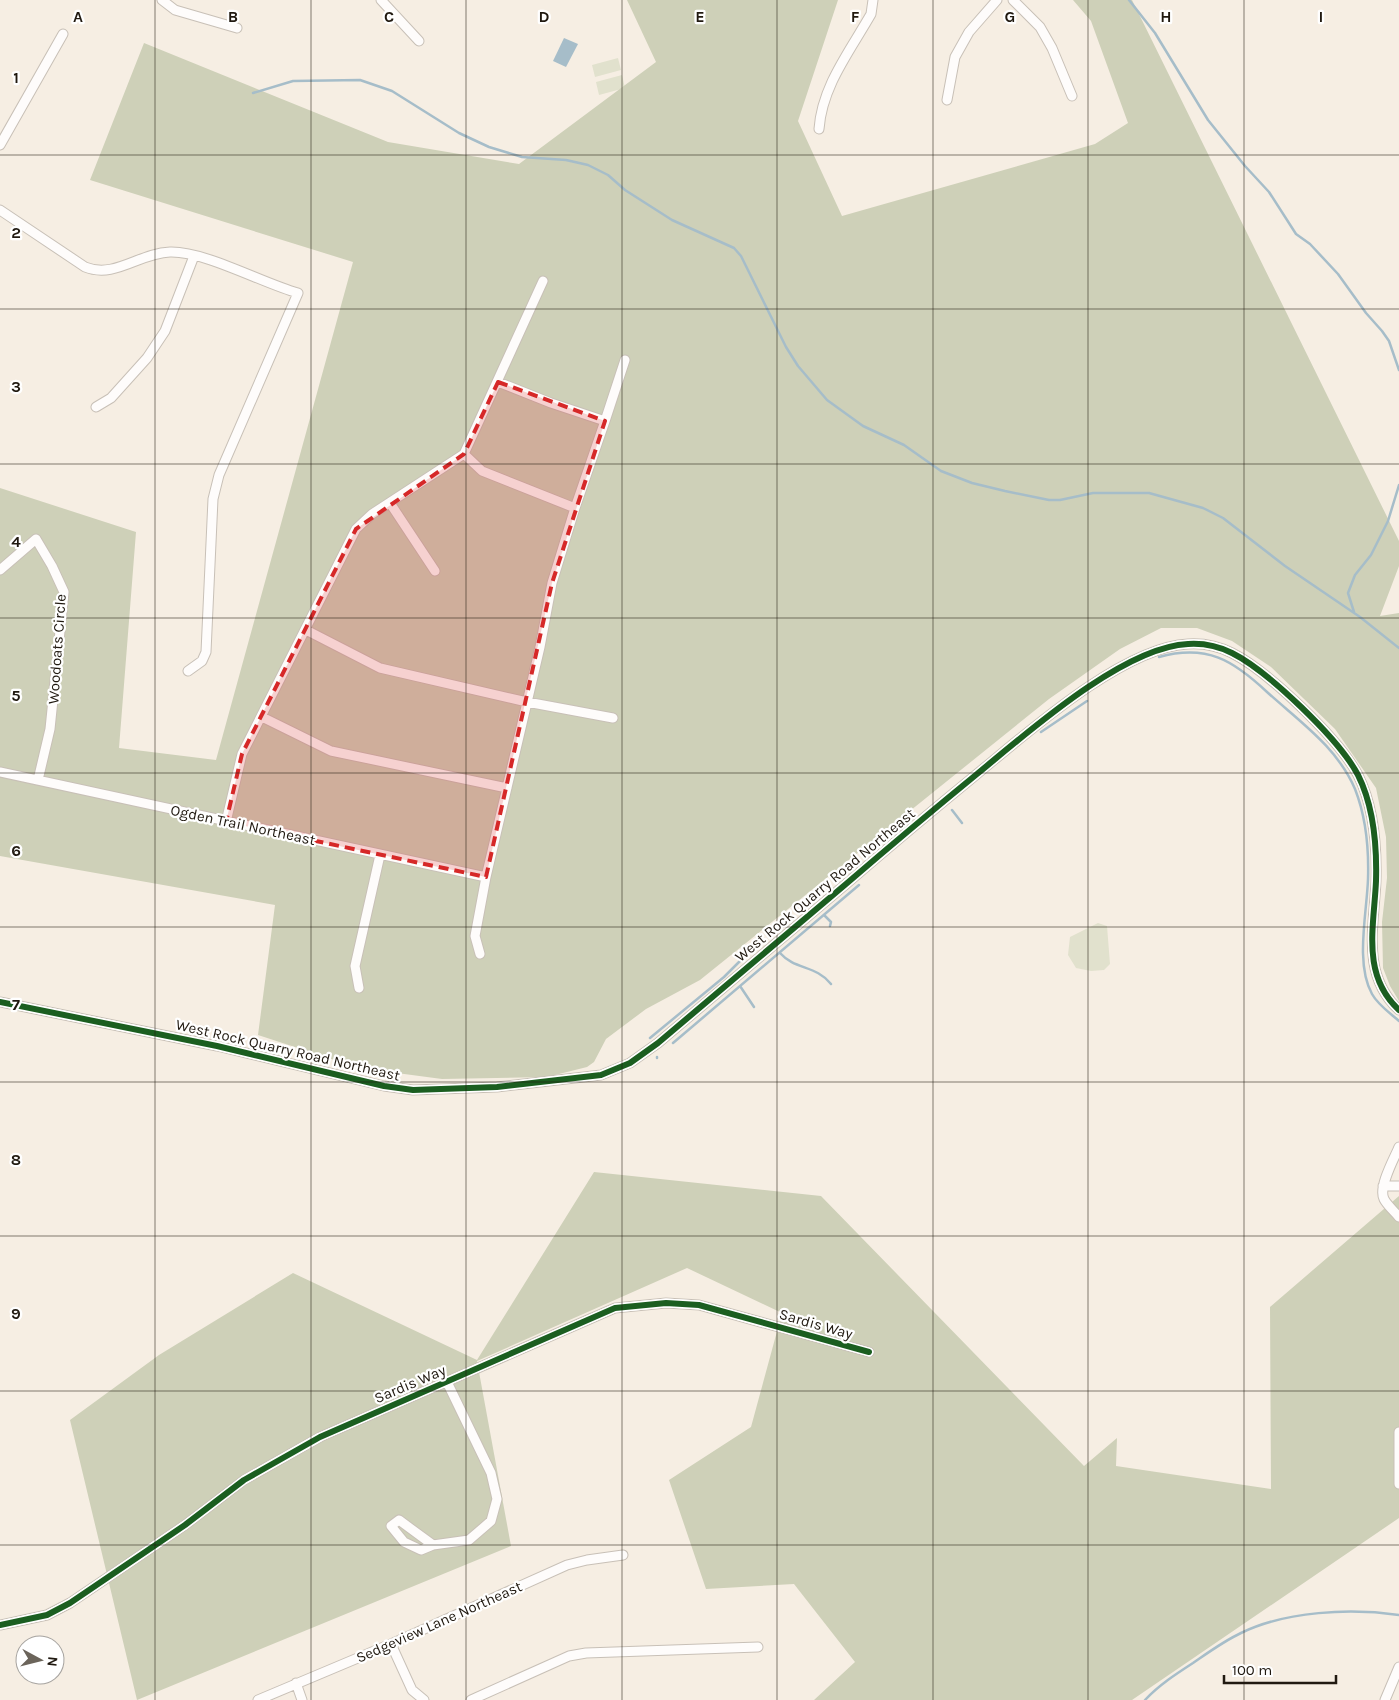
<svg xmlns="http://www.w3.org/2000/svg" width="1399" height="1700" font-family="Karla,sans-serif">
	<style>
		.green { fill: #e1e1cd }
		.forest { fill: #ced0b8 }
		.water { fill: #a6bdc9 }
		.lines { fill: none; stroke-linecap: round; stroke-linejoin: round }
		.stream { stroke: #a6bdc9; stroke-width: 2.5 }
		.minor-casing { stroke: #c8c0b7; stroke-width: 11 }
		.minor { stroke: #fefcfb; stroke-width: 9 }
		.cycleway-casing { stroke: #fff; stroke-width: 9 }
		.cycleway { stroke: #1b5e20; stroke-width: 6 }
		.marked { fill: #d62828; fill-opacity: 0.2; stroke: #d62828; stroke-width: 4; stroke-dasharray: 10 6; stroke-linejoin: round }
		.grid { fill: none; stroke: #201910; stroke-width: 1; stroke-opacity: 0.55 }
		.labels { text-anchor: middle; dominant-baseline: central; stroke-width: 4.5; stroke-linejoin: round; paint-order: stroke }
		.street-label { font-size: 15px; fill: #201910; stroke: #fff }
		.grid-label { font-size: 16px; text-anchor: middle; font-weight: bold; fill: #201910; stroke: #fff; stroke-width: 4.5; stroke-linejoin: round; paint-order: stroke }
	</style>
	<rect width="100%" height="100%" fill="#f6eee3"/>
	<!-- green -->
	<path class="green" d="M 618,58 L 621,70 L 595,77 L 592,65 Z
		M 622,75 L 625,88 L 599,95 L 596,82 Z
		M 1098,923 L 1107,926 L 1110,964 L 1104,970 L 1091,971 L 1076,968 L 1068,955 L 1070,937 Z"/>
	<!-- forest -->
	<path class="forest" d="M 627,0 L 838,0 L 798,121 L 842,216 L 1095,144 L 1128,123 L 1091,21 L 1073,0 L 1132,0 L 1399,541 L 1399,566 L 1380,616 L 1399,613 L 1399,1001 L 1390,986 L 1383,968 L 1382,922 L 1387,878 L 1386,837 L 1376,788 L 1335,729 L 1271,667 L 1232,641 L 1197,628 L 1161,628 L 1120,649 L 1049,699 L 700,980 L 646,1009 L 606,1039 L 594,1062 L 587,1067 L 547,1077 L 442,1079 L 359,1068 L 258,1035 L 275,905 L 0,856 L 0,488 L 136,532 L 119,748 L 216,760 L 353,262 L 90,180 L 144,43 L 388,142 L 519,164 L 656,62 Z
		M 594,1172 L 821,1196 L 1084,1466 L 1117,1438 L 1116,1466 L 1271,1489 L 1270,1307 L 1399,1196 L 1399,1518 L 1132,1700 L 814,1700 L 855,1662 L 794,1584 L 706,1589 L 669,1480 L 751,1427 L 782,1313 L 687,1268 L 477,1361 L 511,1546 L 137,1700 L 70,1420 L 159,1355 L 293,1273 L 477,1360 Z"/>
	<!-- water -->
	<path class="water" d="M 564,38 L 578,44 L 566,67 L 553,61 Z"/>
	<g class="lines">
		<!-- stream -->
		<path class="stream" d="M 1129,0 L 1155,33 L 1208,120 L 1245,166 L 1269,192 L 1296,234 L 1310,244 L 1338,274 L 1366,313 L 1382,331 L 1389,341 L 1399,370
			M 253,93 L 293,81 L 360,80 L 392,91 L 459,133 L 489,147 L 522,157 L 566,160 L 588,165 L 608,175 L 625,190 L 672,220 L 734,248 L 741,256 L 786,347 L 798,366 L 827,400 L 863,426 L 904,445 L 941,471 L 972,483 L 1005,491 L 1049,500 L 1060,500 L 1093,493 L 1149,493 L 1203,508 L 1223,518 L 1285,566 L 1360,617 L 1399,648
			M 1354,612 L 1348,593 L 1355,575 L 1371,555 L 1388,521 L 1399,485
			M 1159,657 C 1207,644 1233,660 1267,692 C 1300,722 1337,747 1355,789 C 1366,817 1369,848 1368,879 C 1367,912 1355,964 1372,994 C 1378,1005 1390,1013 1399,1021
			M 1041,732 L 1087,701
			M 952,810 L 962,823
			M 824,915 L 831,922 L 830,926
			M 780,953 C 795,970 816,965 831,984
			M 740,986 L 754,1007
			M 650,1038 L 724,977 L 747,954
			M 673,1043 L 859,885
			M 657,1058 L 657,1057
			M 1145,1700 C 1159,1685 1176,1674 1193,1663 C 1209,1652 1224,1641 1241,1633 C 1286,1611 1350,1608 1399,1615"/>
		<defs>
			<path id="minor" d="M 162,0 L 175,10 L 237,28
				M 381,0 L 419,41
				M 1013,0 L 1040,27 L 1052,48 L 1072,96
				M 947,100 L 955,57 L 969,32 L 997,0
				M 819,129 C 822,86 850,51 871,14 L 873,0
				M 0,145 L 63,34
				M 0,210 L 85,267 C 115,279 139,253 170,252 C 205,251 262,283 298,293 L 219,475 L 213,499 L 206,652 L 202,661 L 188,671
				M 498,382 L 551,403 L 605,421 L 625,360
				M 96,407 L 111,398 L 147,358 L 165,331 L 194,256
				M 464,454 L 482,471 L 575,508 L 605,421
				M 390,503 L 435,571
				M 0,570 L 36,539 L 52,566 L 64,592 L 50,729 L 38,780
				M 306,630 L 380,668 L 527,702 L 613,718
				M 262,717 L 331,751 L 507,788
				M 0,772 L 486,877
				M 226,822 L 242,754 L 356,529 L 372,514 L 464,454 L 543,281
				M 480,954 L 475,936 L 486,877 L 540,647 L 552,583 L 575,508
				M 359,988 L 355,966 L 380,855
				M 0,1002 L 217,1046 L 384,1086 L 413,1090 L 497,1087 L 601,1075 L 630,1063 L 658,1043 C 721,990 784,937 846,884 C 889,847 933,810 977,774 C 1027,733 1123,647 1188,644 C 1203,643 1218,646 1232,653 C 1268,671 1339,739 1358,775 C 1374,807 1377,846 1376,881 C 1374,927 1361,975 1399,1010
				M 1399,1147 C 1394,1159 1378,1187 1384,1199 C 1387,1205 1394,1211 1399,1217
				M 1383,1186 L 1399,1186
				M 1399,1432 L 1399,1484
				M 433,1545 L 421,1550 L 404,1542 L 391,1526 L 399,1520 L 433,1545 L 469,1540 L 491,1521 L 497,1499 L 491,1473 L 447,1382
				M 0,1625 L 47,1615 L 70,1603 L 185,1525 L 244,1480 L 320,1437 L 615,1308 L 666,1303 L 699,1305 L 869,1352
				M 391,1644 L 412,1690 L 424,1700
				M 296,1683 L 302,1700
				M 258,1700 L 391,1644 L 567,1565 L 587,1560 L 623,1555
				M 471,1700 L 569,1656 L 586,1653 L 758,1647
				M 1385,1700 L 1399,1667"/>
		</defs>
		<!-- minor casing -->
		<use href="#minor" class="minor-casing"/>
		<!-- minor -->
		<use href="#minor" class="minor"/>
		<defs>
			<path id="cycleway" d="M 0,1002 L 217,1046 L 384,1086 L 413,1090 L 497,1087 L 601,1075 L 630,1063 L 658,1043 C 721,990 784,937 846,884 C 889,847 933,810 977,774 C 1027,733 1123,647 1188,644 C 1203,643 1218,646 1232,653 C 1268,671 1339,739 1358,775 C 1374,807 1377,846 1376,881 C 1374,927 1361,975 1399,1010
				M 0,1625 L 47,1615 L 70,1603 L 185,1525 L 244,1480 L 320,1437 L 615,1308 L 666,1303 L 699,1305 L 869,1352"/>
		</defs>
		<!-- cycleway casing -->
		<use href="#cycleway" class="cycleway-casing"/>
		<!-- cycleway -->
		<use href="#cycleway" class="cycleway"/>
	</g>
	<!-- marked area -->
	<path class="marked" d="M 498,382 L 605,421 L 552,583 L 486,877 L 226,822 L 242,754 L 356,529 L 464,454 Z"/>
	<!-- grid -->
	<path class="grid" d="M 155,0 L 155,1700M 311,0 L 311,1700M 466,0 L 466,1700M 622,0 L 622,1700M 777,0 L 777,1700M 933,0 L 933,1700M 1088,0 L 1088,1700M 1244,0 L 1244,1700M 0,155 L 1399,155M 0,309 L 1399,309M 0,464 L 1399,464M 0,618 L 1399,618M 0,773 L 1399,773M 0,927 L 1399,927M 0,1082 L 1399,1082M 0,1236 L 1399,1236M 0,1391 L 1399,1391M 0,1545 L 1399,1545"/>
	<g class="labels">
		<!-- street labels -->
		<g class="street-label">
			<text transform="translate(57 649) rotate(-86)">Woodoats Circle</text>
			<text transform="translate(243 825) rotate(12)">Ogden Trail Northeast</text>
			<text transform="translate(825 885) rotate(-40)">West Rock Quarry Road Northeast</text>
			<text transform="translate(288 1050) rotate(13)">West Rock Quarry Road Northeast</text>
			<text transform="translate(816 1324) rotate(16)">Sardis Way</text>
			<text transform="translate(410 1384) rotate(-23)">Sardis Way</text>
			<text transform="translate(439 1622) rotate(-24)">Sedgeview Lane Northeast</text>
		</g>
	</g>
	<g class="grid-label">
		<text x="78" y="22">A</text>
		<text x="233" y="22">B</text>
		<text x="389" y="22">C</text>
		<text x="544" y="22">D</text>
		<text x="700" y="22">E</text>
		<text x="855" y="22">F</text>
		<text x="1010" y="22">G</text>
		<text x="1166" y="22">H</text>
		<text x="1321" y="22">I</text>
		<text x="16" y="83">1</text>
		<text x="16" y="238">2</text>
		<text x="16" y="392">3</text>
		<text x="16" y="547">4</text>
		<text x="16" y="701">5</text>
		<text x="16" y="856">6</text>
		<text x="16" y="1010">7</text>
		<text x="16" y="1165">8</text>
		<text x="16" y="1319">9</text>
	</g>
	<!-- north arrow -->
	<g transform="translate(40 1660) rotate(97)"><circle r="24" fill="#ffffff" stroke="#a6a39f"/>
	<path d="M0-4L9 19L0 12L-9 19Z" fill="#6b645a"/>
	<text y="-8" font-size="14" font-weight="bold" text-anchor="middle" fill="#201910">N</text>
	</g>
	<!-- scale -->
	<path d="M1224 1675v8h112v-8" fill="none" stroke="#201910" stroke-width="2.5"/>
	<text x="1232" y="1675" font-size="15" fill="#201910" stroke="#ffffff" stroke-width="4" paint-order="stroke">100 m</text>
</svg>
